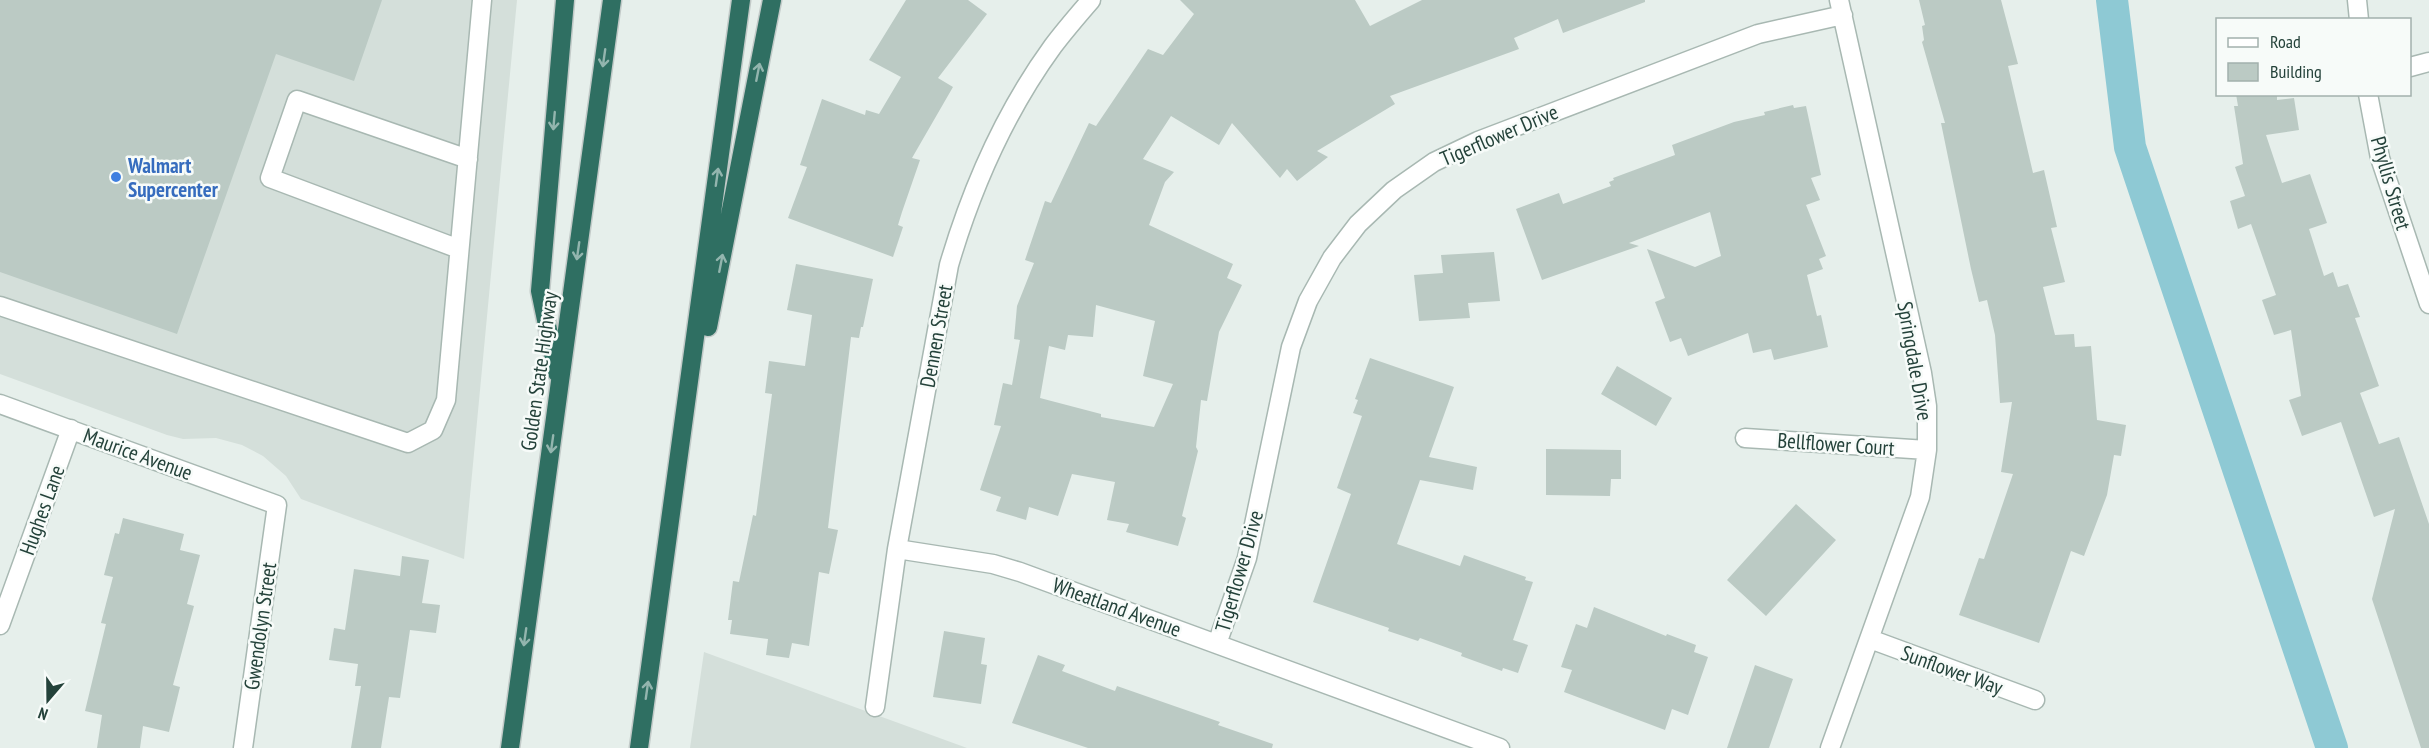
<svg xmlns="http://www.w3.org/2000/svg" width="2429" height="748" font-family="'PT Sans Narrow',sans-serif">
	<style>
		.built { fill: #d4dfda }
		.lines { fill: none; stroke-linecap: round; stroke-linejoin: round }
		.canal { stroke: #8ec9d4; stroke-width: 32 }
		.building { fill: #bbcac4; fill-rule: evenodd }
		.minor-casing { stroke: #a8b8b2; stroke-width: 21 }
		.highway-casing { stroke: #c2cac8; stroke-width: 21 }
		.minor { stroke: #fff; stroke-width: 18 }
		.highway { stroke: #2f6f62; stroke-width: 18 }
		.oneway { stroke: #93b5ae }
		.shop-dot { fill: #3f7fe0; stroke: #f7fbf9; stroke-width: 2 }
		.labels { text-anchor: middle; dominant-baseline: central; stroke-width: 5; stroke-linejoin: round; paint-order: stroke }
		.street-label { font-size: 21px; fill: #24423a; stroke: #f7fbf9 }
		.shop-label { font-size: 21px; font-weight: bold; fill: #366cbe; stroke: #f7fbf9; text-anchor: start }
	</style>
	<rect width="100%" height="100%" fill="#e6efeb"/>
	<!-- built -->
	<path class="built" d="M 0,0 L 517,0 L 464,559 L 301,499 L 286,476 L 263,456 L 242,445 L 216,438 L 183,439 L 167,435 L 0,374 Z
		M 704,652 L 967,748 L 690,748 Z"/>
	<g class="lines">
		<!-- canal -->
		<path class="canal" d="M 2112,0 L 2130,147 L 2332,748"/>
	</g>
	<!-- building -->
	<path class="building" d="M 0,0 L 382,0 L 354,81 L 276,54 L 177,334 L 0,272 Z
		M 906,0 L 968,0 L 987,14 L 938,78 L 953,87 L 912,158 L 920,160 L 902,212 L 898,225 L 903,227 L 893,257 L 788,218 L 807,167 L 800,165 L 822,99 L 865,115 L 866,110 L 879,114 L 901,77 L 869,60 Z
		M 1180,0 L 1355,0 L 1370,26 L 1422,0 L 1645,0 L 1645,2 L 1563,33 L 1558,19 L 1514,38 L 1519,49 L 1390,96 L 1395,104 L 1317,151 L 1328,157 L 1297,181 L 1287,169 L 1280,178 L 1232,123 L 1219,145 L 1171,116 L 1143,159 L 1174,172 L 1165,182 L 1149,225 L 1233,264 L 1227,278 L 1242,285 L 1219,332 L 1207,401 L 1201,400 L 1196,447 L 1198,451 L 1182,516 L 1186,518 L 1178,546 L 1126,532 L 1129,524 L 1107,520 L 1115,482 L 1072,474 L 1058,516 L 1029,507 L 1026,520 L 996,511 L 1001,497 L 980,490 L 1001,426 L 994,425 L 1003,383 L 1012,385 L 1020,340 L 1014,339 L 1017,306 L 1034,263 L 1025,260 L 1045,201 L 1051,203 L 1089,123 L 1096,126 L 1148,49 L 1163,55 L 1194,14 ZM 1096,305 L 1155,321 L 1143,376 L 1173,384 L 1154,427 L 1101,417 L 1101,414 L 1040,398 L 1049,346 L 1065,350 L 1068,335 L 1093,337 Z
		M 1919,0 L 2001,0 L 2018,64 L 2008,66 L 2033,173 L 2044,170 L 2057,227 L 2051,228 L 2065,282 L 2043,287 L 2055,335 L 2074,334 L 2075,347 L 2091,346 L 2097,420 L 2126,425 L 2121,456 L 2114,455 L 2107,495 L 2084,556 L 2071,551 L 2039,643 L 1959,615 L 1979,558 L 1984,559 L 2013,474 L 2001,472 L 2012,402 L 2000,403 L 1995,335 L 1987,300 L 1979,302 L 1971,269 L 1941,123 L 1945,123 L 1922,42 L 1924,40 L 1922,26 L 1925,25 Z
		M 2236,94 L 2277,94 L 2277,100 L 2294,98 L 2299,130 L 2266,135 L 2282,183 L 2310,174 L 2327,223 L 2309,229 L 2324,276 L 2333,272 L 2338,287 L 2348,284 L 2360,317 L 2355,318 L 2379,386 L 2360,393 L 2379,444 L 2399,437 L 2429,524 L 2429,748 L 2421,748 L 2372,599 L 2395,509 L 2374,517 L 2341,422 L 2302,436 L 2289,400 L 2301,396 L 2291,330 L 2274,335 L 2262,300 L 2276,295 L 2251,224 L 2238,229 L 2230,201 L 2245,196 L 2235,167 L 2243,164 L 2234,106 L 2238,106 Z
		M 1793,105 L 1794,108 L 1806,106 L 1821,175 L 1811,178 L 1820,200 L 1806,205 L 1826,256 L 1819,259 L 1823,269 L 1807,275 L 1817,316 L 1821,315 L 1828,347 L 1774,360 L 1771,349 L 1753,353 L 1748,333 L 1688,356 L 1681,338 L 1670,342 L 1655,302 L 1665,298 L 1647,249 L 1695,267 L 1721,256 L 1710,212 L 1629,243 L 1639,246 L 1542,280 L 1516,209 L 1559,193 L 1563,204 L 1611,186 L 1609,182 L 1614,180 L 1613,178 L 1675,155 L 1672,145 L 1734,122 L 1765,115 L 1764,112 Z
		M 1494,252 L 1500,301 L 1468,303 L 1470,318 L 1419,321 L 1414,275 L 1443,273 L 1441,255 Z
		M 796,264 L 873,279 L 863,327 L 861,327 L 859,338 L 851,337 L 828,528 L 838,530 L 829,574 L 819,572 L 809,646 L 792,643 L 789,658 L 766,655 L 768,639 L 730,634 L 732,620 L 728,620 L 733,581 L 739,582 L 753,515 L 756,516 L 772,394 L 765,393 L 769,361 L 805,366 L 812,315 L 787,310 Z
		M 1370,358 L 1454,387 L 1429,457 L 1477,467 L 1473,490 L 1420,480 L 1397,544 L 1460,566 L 1464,555 L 1526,577 L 1525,580 L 1533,582 L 1513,640 L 1528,645 L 1518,673 L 1503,668 L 1502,671 L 1461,656 L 1462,653 L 1420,638 L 1418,641 L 1388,631 L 1389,628 L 1313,602 L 1351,494 L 1337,488 L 1362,416 L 1353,413 L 1358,400 L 1355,399 Z
		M 1617,366 L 1672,398 L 1656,426 L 1601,394 Z
		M 1546,449 L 1621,450 L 1621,479 L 1611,479 L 1610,496 L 1546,495 Z
		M 1796,504 L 1836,540 L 1766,616 L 1727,580 Z
		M 123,518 L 184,534 L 180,550 L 200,555 L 187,604 L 194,606 L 173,685 L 180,687 L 169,732 L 143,726 L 140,748 L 97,748 L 102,715 L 85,711 L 106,624 L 101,623 L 113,577 L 104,575 L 115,533 L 119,534 Z
		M 402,556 L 429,560 L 422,603 L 440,605 L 436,633 L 410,630 L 400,698 L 389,697 L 381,748 L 351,748 L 361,686 L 355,686 L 358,664 L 329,660 L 334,628 L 345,630 L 354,569 L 400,576 Z
		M 1594,607 L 1666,636 L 1667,634 L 1696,645 L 1694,652 L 1708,657 L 1688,715 L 1672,709 L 1665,730 L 1564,692 L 1572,670 L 1561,667 L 1576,624 L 1587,628 Z
		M 944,631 L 985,638 L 981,664 L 987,665 L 981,704 L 933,697 Z
		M 1038,655 L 1065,665 L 1062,671 L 1115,691 L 1117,686 L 1220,722 L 1218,725 L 1273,744 L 1272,748 L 1088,748 L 1012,723 Z
		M 1755,665 L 1793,679 L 1769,748 L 1727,748 Z"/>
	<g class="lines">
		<defs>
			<path id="minor" d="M 2357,0 L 2359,20
				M 2410,67 L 2429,62
				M 2368,94 L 2380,158 L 2429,304
				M 459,249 L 270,178 L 297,100 L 468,159
				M 0,306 L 408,443 L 433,430 L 446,400 L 482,0
				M 0,404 L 277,505 L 243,748
				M 1745,438 L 1927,450
				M 897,549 L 993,564 L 1020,572 L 1500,748
				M 0,625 L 71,429
				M 1870,639 L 2035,700
				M 1217,644 L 1247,558 L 1291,347 L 1308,301 L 1332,258 L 1358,224 L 1394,190 L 1434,162 L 1478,141 L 1758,34 L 1843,15
				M 875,707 L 897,549 L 949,265 C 972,187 1005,112 1053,46 C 1065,30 1078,15 1091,0
				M 1830,748 L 1920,497 L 1927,450 L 1927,406 L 1922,373 L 1839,0"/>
			<path id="highway" d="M 708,327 L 772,0
				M 557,373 L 540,291 L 565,0
				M 510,748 L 612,0
				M 639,748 L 741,0"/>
		</defs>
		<!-- minor casing -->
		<use href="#minor" class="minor-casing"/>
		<!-- highway casing -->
		<use href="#highway" class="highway-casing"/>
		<!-- minor -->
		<use href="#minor" class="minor"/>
		<!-- highway -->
		<use href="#highway" class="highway"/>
	</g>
	<!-- one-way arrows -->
	<defs><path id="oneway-shaft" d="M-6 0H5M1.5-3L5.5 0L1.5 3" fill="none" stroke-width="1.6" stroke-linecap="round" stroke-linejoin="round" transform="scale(1.5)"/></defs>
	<g class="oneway">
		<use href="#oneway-shaft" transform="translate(604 58) rotate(98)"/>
		<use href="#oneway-shaft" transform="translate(758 72) rotate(-79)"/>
		<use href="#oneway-shaft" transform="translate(554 121) rotate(95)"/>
		<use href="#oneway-shaft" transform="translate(717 177) rotate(-82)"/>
		<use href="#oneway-shaft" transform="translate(578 251) rotate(98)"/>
		<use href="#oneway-shaft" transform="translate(721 263) rotate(-79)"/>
		<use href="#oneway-shaft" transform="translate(552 444) rotate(98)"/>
		<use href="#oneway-shaft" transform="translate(525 637) rotate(98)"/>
		<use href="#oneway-shaft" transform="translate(647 690) rotate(-82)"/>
	</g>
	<!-- markers -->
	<circle class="shop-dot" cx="116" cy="177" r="6"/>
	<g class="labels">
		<!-- street labels -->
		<g class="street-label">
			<text transform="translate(1499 135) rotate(-23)">Tigerflower Drive</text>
			<text transform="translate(2391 183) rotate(74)">Phyllis Street</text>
			<text transform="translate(936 336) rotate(-80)">Dennen Street</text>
			<text transform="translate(1915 361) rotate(80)">Springdale Drive</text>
			<text transform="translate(539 371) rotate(-82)">Golden State Highway</text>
			<text transform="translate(1836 444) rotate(4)">Bellflower Court</text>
			<text transform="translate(138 454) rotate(20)">Maurice Avenue</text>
			<text transform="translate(42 510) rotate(-70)">Hughes Lane</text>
			<text transform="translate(1239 571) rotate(-74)">Tigerflower Drive</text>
			<text transform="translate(1117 607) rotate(20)">Wheatland Avenue</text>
			<text transform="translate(260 626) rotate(-82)">Gwendolyn Street</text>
			<text transform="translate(1952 670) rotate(20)">Sunflower Way</text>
		</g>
		<!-- shop labels -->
		<g class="shop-label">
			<text x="128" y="165">Walmart<tspan x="128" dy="24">Supercenter</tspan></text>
		</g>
	</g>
	<!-- legend -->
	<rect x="2216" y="18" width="195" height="78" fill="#f7fbf9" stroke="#a3b1ad" stroke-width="1.5"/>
	<rect x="2228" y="38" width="30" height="9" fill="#ffffff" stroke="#a3b1ad" stroke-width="1.5"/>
	<text x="2270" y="48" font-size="18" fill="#24423a">Road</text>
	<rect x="2228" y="63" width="30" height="18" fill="#bbcac4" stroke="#a3b1ad" stroke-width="1.5"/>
	<text x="2270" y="78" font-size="18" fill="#24423a">Building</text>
	<!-- north arrow -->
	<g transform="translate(48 700) rotate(200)" stroke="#f7fbf9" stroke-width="4.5" paint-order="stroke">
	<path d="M0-4.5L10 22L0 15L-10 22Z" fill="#24423a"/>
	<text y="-9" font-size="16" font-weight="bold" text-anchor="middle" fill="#24423a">N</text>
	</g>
</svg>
